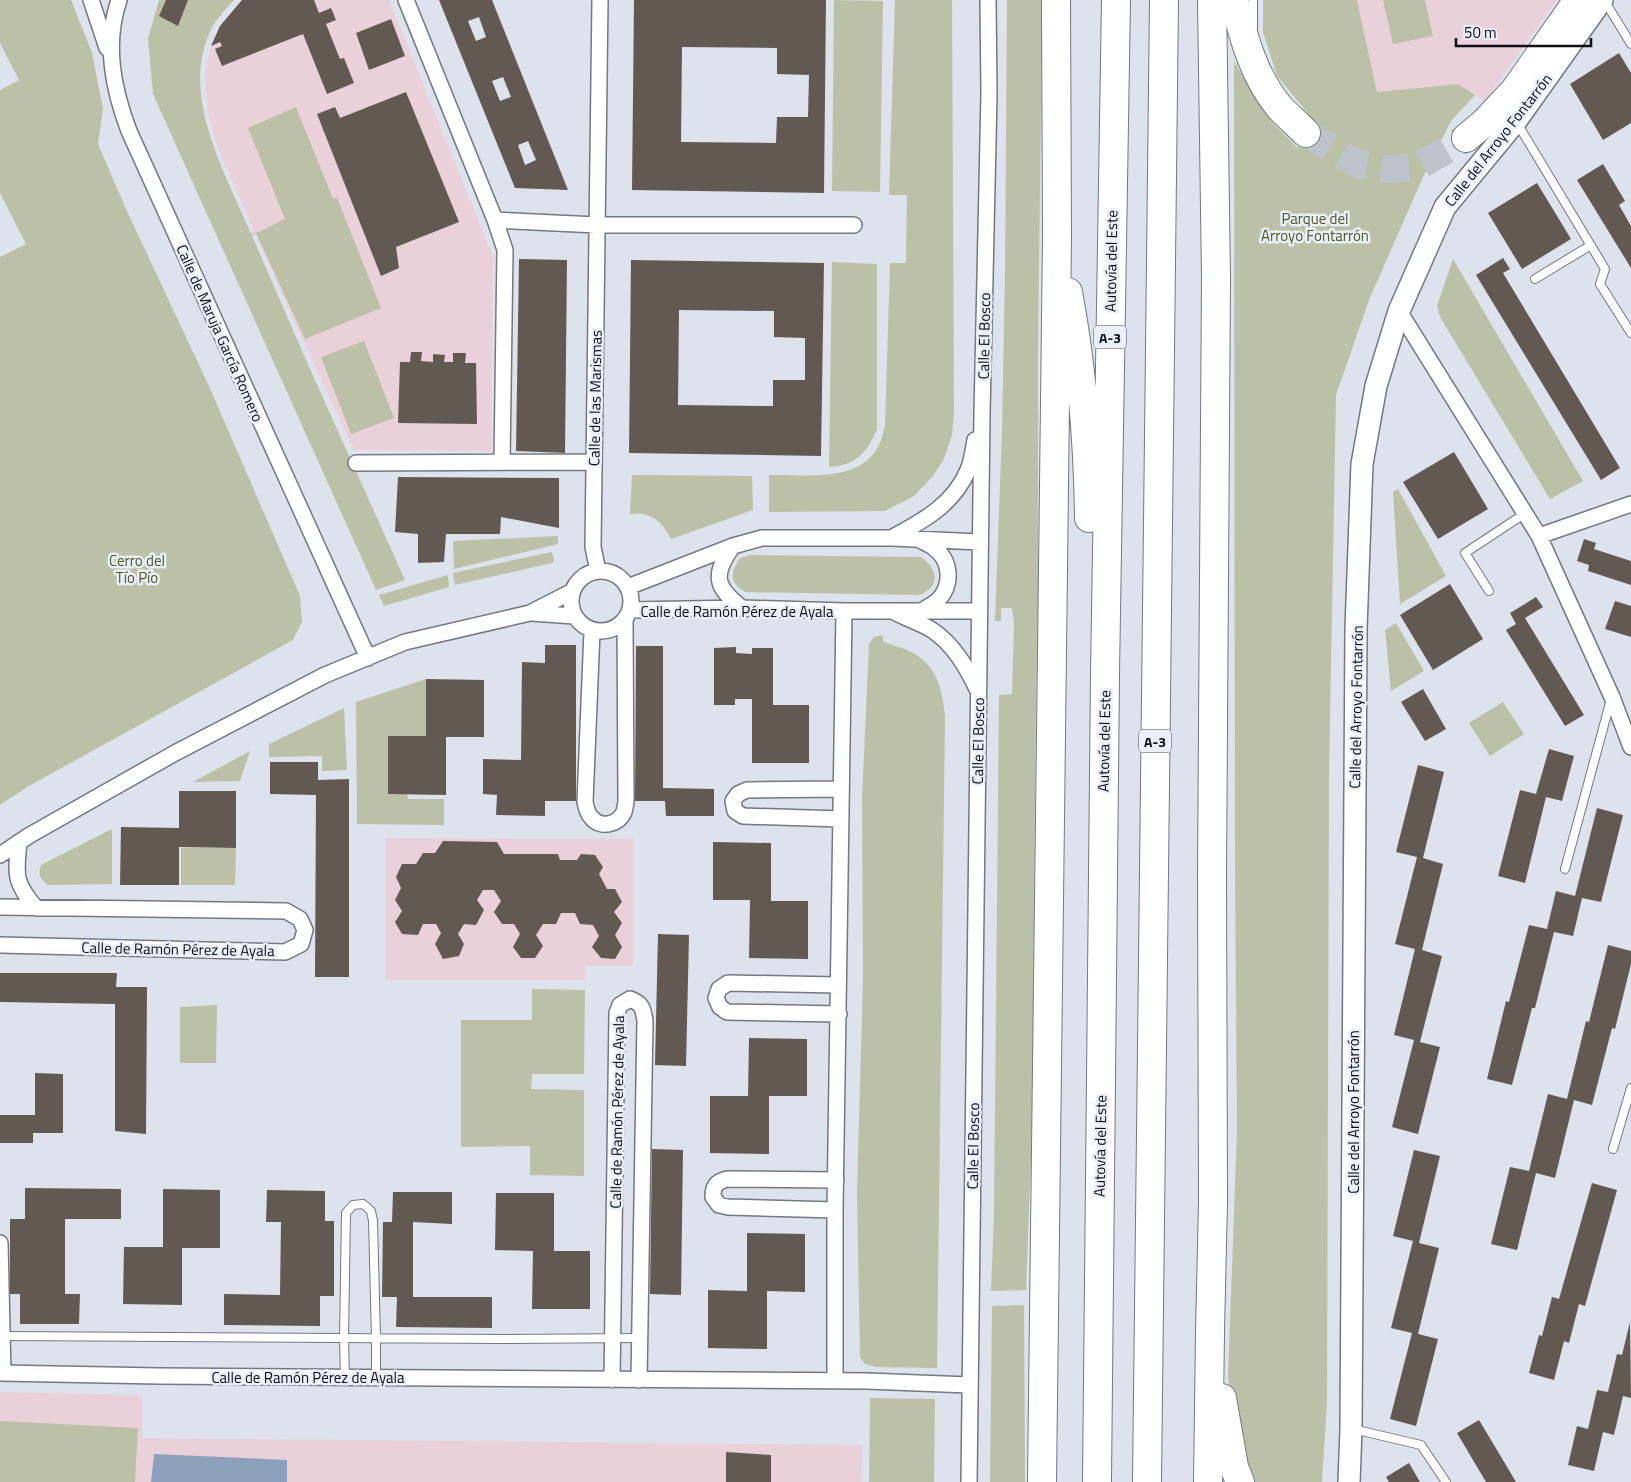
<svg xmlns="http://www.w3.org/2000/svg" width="1631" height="1482" font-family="'Titillium Web',sans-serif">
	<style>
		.education { fill: #e9d0d9 }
		.green { fill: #bbc0a7 }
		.water { fill: #8ba1bb }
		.building { fill: #635953; fill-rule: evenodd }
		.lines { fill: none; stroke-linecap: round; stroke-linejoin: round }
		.highway-tunnel { stroke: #bec2cb; stroke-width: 28; stroke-dasharray: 28 14; stroke-linecap: butt }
		.lane-casing { stroke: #737881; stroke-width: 10 }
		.street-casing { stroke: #737881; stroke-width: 18 }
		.secondary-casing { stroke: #737881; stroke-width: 24 }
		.highway-casing { stroke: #737881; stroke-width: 30 }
		.lane { stroke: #fff; stroke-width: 8 }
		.street { stroke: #fff; stroke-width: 15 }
		.secondary { stroke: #fff; stroke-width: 21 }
		.highway { stroke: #fff; stroke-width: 28 }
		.labels { text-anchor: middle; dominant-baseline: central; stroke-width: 5; stroke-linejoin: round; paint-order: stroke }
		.shield { fill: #eaeffa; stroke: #4f5258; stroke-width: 1 }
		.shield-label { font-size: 14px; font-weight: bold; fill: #0d0f12 }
		.street-label { font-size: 15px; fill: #0d0f12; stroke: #eaeffa }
		.park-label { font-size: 15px; fill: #515823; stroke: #eaeffa }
	</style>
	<rect width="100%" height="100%" fill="#dde2ec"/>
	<!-- education -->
	<path class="education" d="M 242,0 L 389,0 L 493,257 L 491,451 L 354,450 L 290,312 L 229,174 L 217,145 L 207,109 L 205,71 L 211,46 L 220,26 Z
		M 1357,0 L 1557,0 L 1485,101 L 1458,84 L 1377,92 Z
		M 385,838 L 633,839 L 633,966 L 585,966 L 585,980 L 385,980 Z
		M 0,1392 L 142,1395 L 142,1438 L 862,1445 L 861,1482 L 0,1482 Z"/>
	<!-- green -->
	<path class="green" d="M 0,0 L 71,0 L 92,53 L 103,109 L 98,144 L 126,209 L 208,384 L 300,596 L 302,622 L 293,640 L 27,787 L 0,805 L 0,257 L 26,244 L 0,193 L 0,90 L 19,80 L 0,43 Z
		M 159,0 L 234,0 C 225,10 214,21 209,34 C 181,99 226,174 251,234 L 259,232 L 285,219 L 248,128 L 296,107 L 333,199 L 337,198 L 381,308 L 305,339 L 256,233 L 252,236 L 310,369 L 405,580 L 376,590 L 153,94 L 148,39 Z
		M 834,0 L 883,1 L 880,192 L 832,191 Z
		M 895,0 L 952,0 L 954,413 L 952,435 L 943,461 L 932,477 L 914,496 L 885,511 L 769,512 L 769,475 C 805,474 860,484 879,445 C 882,440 883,432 885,426 L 890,263 L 906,263 L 907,195 L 889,195 Z
		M 1007,0 L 1041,0 L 1042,20 L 1038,352 L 1038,601 L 1036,702 L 1032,1125 L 1026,1290 L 991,1291 L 994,1213 L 999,695 L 1012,694 L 1014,623 L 1012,608 L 1001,608 L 1001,621 L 995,621 L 1002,431 L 1005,273 Z
		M 1263,0 L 1357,0 L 1377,92 L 1458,84 L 1475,95 L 1451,121 L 1423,177 L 1369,300 L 1336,395 L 1329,772 L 1327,1403 L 1322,1482 L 1252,1482 L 1234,1417 L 1228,1377 L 1237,1131 L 1235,877 L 1234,61 L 1253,93 L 1274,124 L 1298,148 L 1315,122 L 1277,76 L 1263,32 Z
		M 1383,0 L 1425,0 L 1433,36 L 1393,44 Z
		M 1453,259 L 1583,481 L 1550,499 L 1440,317 L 1437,306 Z
		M 832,262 L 877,264 L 877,429 C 868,452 855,466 829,467 Z
		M 364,341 L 394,418 L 351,434 L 321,357 Z
		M 632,475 L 752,476 L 753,510 L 671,539 C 662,521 650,511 630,514 Z
		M 1398,489 L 1446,576 L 1400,604 L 1393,492 Z
		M 558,536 L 558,544 L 454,569 L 453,541 Z
		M 552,552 L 554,561 L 552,563 L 455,585 L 453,573 Z
		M 751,555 L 921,557 C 938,569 941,587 919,595 L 745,592 C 729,582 730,573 740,558 Z
		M 448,575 L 449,587 L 384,606 L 379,595 Z
		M 1396,623 L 1424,671 L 1391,691 L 1385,630 Z
		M 883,635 L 883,641 C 891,646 900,646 909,651 C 937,664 942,688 945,716 L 937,1368 L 876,1367 L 865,1364 L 860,1357 L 857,1192 L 863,980 L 862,798 L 869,644 L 874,637 Z
		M 426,679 L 426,736 L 388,794 L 407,794 L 408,799 L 444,799 L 444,825 L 357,824 L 356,702 Z
		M 1503,702 L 1524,734 L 1490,756 L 1469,723 Z
		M 344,708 L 347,770 L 322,771 L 322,756 L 269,757 L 269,744 Z
		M 250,751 L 240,781 L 193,782 Z
		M 112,829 L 112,884 L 48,885 C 39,878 38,875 41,865 Z
		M 181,848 L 236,848 L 235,885 L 181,885 Z
		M 532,989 L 585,990 L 584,1074 L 532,1074 L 531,1089 L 584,1090 L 584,1176 L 530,1175 L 530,1146 L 461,1147 L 461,1020 L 532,1020 Z
		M 217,1005 L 216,1063 L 180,1063 L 180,1007 Z
		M 1024,1305 L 1025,1482 L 990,1482 L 992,1306 Z
		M 870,1398 L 935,1399 L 934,1482 L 869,1482 Z
		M 0,1421 L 138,1428 L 135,1482 L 0,1482 Z"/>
	<!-- water -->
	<path class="water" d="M 154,1454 L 287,1460 L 287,1482 L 151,1482 Z"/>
	<!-- building -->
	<path class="building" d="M 166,0 L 188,0 L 178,26 L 159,16 Z
		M 242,0 L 314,0 L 319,13 L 331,8 L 336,20 L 326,24 L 340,59 L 344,58 L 354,83 L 327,94 L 303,34 L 222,66 L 215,49 L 222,46 L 220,42 L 211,46 L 220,26 Z
		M 439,0 L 492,0 L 568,190 L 515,188 ZM 479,17 L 486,37 L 476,41 L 468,21 ZM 503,77 L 511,97 L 500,101 L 492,81 ZM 528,141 L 536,160 L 525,165 L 518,145 Z
		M 634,0 L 826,0 L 824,193 L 632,190 ZM 682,47 L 777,48 L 777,74 L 809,75 L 808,117 L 777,117 L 776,143 L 681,142 Z
		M 391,19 L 405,56 L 369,70 L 356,33 Z
		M 1619,53 L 1631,73 L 1631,123 L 1603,140 L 1570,84 Z
		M 406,92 L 459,222 L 396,247 L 399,268 L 381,276 L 317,114 L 335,107 L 340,118 Z
		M 1603,164 L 1625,201 L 1619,205 L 1631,226 L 1631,268 L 1577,180 Z
		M 1537,183 L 1571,239 L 1522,269 L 1488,213 Z
		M 1503,258 L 1510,269 L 1503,273 L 1620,468 L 1601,480 L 1476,275 Z
		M 519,259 L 567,260 L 565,453 L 516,451 Z
		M 631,260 L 824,263 L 821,456 L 629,453 ZM 679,310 L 774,311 L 774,337 L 805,338 L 805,380 L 773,380 L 773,406 L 678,405 Z
		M 411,352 L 422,352 L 421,361 L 433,362 L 433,354 L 445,355 L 444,362 L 453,362 L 453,353 L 466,353 L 465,363 L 476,363 L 477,424 L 398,423 L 400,362 L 410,362 Z
		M 1454,452 L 1488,509 L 1438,539 L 1403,482 Z
		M 398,477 L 559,478 L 559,528 L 501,517 L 500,534 L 446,534 L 444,562 L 418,563 L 418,534 L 395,532 Z
		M 1584,539 L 1596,543 L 1594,549 L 1631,561 L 1631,585 L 1588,571 L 1589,565 L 1577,561 Z
		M 1450,584 L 1483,639 L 1433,670 L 1400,615 Z
		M 1536,597 L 1543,607 L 1525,618 L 1584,715 L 1565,726 L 1506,630 L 1516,624 L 1510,613 Z
		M 1615,601 L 1631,606 L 1631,637 L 1605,629 Z
		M 545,645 L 576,645 L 576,801 L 545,801 L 545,816 L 496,815 L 497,795 L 483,794 L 483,759 L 521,760 L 522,662 L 545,663 Z
		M 636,646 L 663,646 L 663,788 L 714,789 L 714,816 L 666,816 L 665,801 L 635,801 Z
		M 736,647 L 736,653 L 752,654 L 752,648 L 773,648 L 773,705 L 809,705 L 809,763 L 752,763 L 752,699 L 735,699 L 735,705 L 714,705 L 714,648 Z
		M 426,679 L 484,680 L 484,737 L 446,737 L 446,795 L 388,794 L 388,736 L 426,736 Z
		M 1423,689 L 1446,729 L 1425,741 L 1401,702 Z
		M 1549,749 L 1574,756 L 1562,801 L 1546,797 L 1525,883 L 1498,876 L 1520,790 L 1536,794 Z
		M 270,762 L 318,762 L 318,780 L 349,779 L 349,977 L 315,977 L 316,795 L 270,794 Z
		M 1418,765 L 1444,772 L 1423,858 L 1443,864 L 1422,950 L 1442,956 L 1420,1042 L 1440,1047 L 1418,1134 L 1392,1127 L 1414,1040 L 1394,1035 L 1415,949 L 1395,944 L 1417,857 L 1396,852 Z
		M 179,791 L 236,791 L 236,848 L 179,847 L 179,885 L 120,885 L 121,827 L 179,828 Z
		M 1597,808 L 1623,815 L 1601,902 L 1582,898 L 1573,936 L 1554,932 L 1535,1008 L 1532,1008 L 1512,1085 L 1487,1079 L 1506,1001 L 1509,1002 L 1529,925 L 1547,929 L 1556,891 L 1575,896 Z
		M 443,841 L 497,842 L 504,854 L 558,854 L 560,860 L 577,860 L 581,854 L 595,855 L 603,867 L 599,874 L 607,889 L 615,889 L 622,902 L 614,912 L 622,923 L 615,935 L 622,947 L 615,959 L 601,958 L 592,947 L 599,936 L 593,925 L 580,924 L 575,913 L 561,913 L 556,924 L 543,924 L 536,935 L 543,946 L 535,958 L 521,958 L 513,947 L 520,934 L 514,924 L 502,924 L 494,912 L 501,901 L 494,890 L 483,890 L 477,900 L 484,910 L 476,925 L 464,924 L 458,934 L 464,944 L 459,956 L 443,959 L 435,944 L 441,933 L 436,924 L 423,924 L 418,935 L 402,934 L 395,922 L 402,911 L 395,900 L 401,888 L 396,877 L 402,864 L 416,864 L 423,853 L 435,853 Z
		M 713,842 L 771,843 L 771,901 L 808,901 L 808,959 L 749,958 L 750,900 L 713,900 Z
		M 658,934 L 689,935 L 686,1066 L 655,1065 Z
		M 1608,945 L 1631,951 L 1631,964 L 1615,1029 L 1612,1028 L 1592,1105 L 1574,1100 L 1555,1178 L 1536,1173 L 1517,1250 L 1491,1244 L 1510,1167 L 1529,1171 L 1548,1094 L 1567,1099 L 1586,1021 L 1589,1022 Z
		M 0,973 L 117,973 L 116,987 L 147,987 L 146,1134 L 115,1131 L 115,1004 L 0,1002 Z
		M 749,1038 L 807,1039 L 807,1096 L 769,1096 L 769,1154 L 710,1153 L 710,1096 L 748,1096 Z
		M 35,1073 L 63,1074 L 63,1133 L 33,1133 L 33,1143 L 0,1143 L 0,1115 L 35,1115 Z
		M 652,1149 L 683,1150 L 681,1295 L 650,1294 Z
		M 1414,1150 L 1440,1156 L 1419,1243 L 1439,1248 L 1418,1334 L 1438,1339 L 1416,1426 L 1390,1419 L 1412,1333 L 1391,1328 L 1413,1241 L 1393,1236 Z
		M 1592,1183 L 1617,1190 L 1585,1306 L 1579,1304 L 1569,1343 L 1564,1341 L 1554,1380 L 1529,1373 L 1539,1335 L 1542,1336 L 1552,1297 L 1559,1299 Z
		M 25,1188 L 121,1189 L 121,1219 L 65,1219 L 65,1294 L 80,1294 L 79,1324 L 20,1324 L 20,1294 L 10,1294 L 10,1219 L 25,1219 Z
		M 163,1189 L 220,1190 L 220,1248 L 182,1248 L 182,1305 L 123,1304 L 124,1247 L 163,1247 Z
		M 267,1190 L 325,1191 L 325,1221 L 334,1221 L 334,1296 L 320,1296 L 320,1326 L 224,1325 L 224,1294 L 280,1295 L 281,1222 L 266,1222 Z
		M 393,1192 L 452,1192 L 452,1224 L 413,1222 L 413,1297 L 492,1297 L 492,1328 L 396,1327 L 397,1297 L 382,1297 L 383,1222 L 392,1222 Z
		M 496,1193 L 554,1193 L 554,1251 L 590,1251 L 590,1309 L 532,1309 L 533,1251 L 495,1250 Z
		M 747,1233 L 805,1234 L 805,1292 L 767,1291 L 767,1349 L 708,1348 L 708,1290 L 747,1291 Z
		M 1630,1322 L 1631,1398 L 1623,1396 L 1614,1435 L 1603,1432 L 1594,1471 L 1568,1465 L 1577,1426 L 1588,1429 L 1597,1390 L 1608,1392 L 1617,1354 L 1622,1355 Z
		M 1479,1420 L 1500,1455 L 1516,1482 L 1486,1482 L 1457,1433 Z
		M 726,1452 L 771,1455 L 771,1482 L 726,1482 Z
		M 1409,1463 L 1420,1482 L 1389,1482 L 1386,1477 Z"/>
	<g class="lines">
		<!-- highway-tunnel -->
		<path class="highway-tunnel" d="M 1306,133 L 1357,164 L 1390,169 L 1417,167 L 1466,138"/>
		<defs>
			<path id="lane" d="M 1253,0 L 1253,28
				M 1604,0 L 1631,44
				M 1517,123 L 1605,269 L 1600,284 L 1631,333
				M 1535,279 L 1591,245
				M 1489,591 L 1465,553 L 1524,514
				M 1565,869 L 1611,699
				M 1613,1149 L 1631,1088
				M 1,1336 L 504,1339 L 639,1338
				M 345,1378 L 344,1338 L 346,1213 L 353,1205 L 363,1204 L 371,1211 L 373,1221 L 376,1338 L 376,1378
				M 1353,1429 L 1421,1445 L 1446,1482"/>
			<path id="street" d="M 91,0 L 107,48
				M 119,0 C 104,44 113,89 129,131 L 368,658
				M 406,0 L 495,220 L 597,225 L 854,225
				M 495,220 L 505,250 L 502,462
				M 1399,311 L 1539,536 L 1612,697 L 1631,747
				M 356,463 L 594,462
				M 1539,536 L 1631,504
				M 893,537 C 923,521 954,504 968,470 C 972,461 973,450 975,440
				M 920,540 C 925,543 931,545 934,548 C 951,560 953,585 938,600 C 934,604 927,607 922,611
				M 733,546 C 712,575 715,587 742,608
				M571 601a30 30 0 1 1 60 0a30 30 0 1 1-60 0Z
				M 598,571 L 593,547 L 600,0
				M 628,587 L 733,546 L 762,538 L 892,538 L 980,542
				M 630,610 L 742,608 L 844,611 L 979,611
				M 532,613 L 574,616
				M 896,613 C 908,619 921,623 932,630 C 953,644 966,666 977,689
				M 592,631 L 585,802 C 586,807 588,814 591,817 C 600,829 618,825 624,812 C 625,808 626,803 626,800 L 625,621
				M 841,819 L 743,816 L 735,811 L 733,801 L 738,794 L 747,790 L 841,789
				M 19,842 C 16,874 13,881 36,908
				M 0,855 L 30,835 L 175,753 L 325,675 L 405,642 L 530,613 L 571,592
				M 0,907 L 286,911 L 300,919 L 305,930 L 301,944 L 285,952 L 0,945
				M 838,985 L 728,983 L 719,989 L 716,998 L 720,1007 L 727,1012 L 839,1014
				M 835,1210 L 728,1207 L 719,1205 L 713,1197 C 713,1186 716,1182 727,1179 L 836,1180
				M 0,1243 L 3,1373
				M 0,1373 L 159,1376 L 867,1381 L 969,1385
				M 612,1380 L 617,1013 L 620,1005 L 630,999 C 643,1004 643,1009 645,1021 L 639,1380
				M 835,1381 L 835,1210 L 844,611
				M 969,1482 L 982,414 L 989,94 L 988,0"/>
			<path id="secondary" d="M 1349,1482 L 1351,1429 L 1356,629 L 1362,464 L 1376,386 L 1399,311 L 1445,207 L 1516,121 L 1602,0"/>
			<path id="highway" d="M 1234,0 C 1244,39 1254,78 1281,109 C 1289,117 1298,125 1306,133
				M 1466,138 L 1484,123 L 1515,90 L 1578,0
				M 1068,292 C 1082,367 1088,442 1089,518
				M 1222,1398 L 1234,1467 L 1240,1482
				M 1042,1482 L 1057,237 L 1056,0
				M 1097,1482 L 1105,674 L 1116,0
				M 1147,1482 L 1164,0
				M 1208,1482 L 1210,1332 L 1213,1201 L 1212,876 L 1216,277 L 1212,0"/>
		</defs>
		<!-- lane casing -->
		<use href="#lane" class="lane-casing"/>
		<!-- street casing -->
		<use href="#street" class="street-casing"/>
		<!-- secondary casing -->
		<use href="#secondary" class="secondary-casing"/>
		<!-- highway casing -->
		<use href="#highway" class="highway-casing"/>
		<!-- lane -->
		<use href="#lane" class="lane"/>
		<!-- street -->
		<use href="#street" class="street"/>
		<!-- secondary -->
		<use href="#secondary" class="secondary"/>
		<!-- highway -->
		<use href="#highway" class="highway"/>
	</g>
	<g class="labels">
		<!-- shield labels -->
		<g class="shield">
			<rect x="1094" y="325.5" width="32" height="23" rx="4"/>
			<rect x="1139" y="729.5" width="32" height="23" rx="4"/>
		</g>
		<g class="shield-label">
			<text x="1110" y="337">A-3</text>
			<text x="1155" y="741">A-3</text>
		</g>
		<!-- street labels -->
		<g class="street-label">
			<text transform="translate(1498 140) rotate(-52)">Calle del Arroyo Fontarrón</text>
			<text transform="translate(1111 261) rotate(-89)">Autovía del Este</text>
			<text transform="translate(220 333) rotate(66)">Calle de Maruja García Romero</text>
			<text transform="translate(984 336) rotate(-89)">Calle El Bosco</text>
			<text transform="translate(595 398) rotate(-89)">Calle de las Marismas</text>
			<text x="737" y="611">Calle de Ramón Pérez de Ayala</text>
			<text transform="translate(1356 707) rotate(-89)">Calle del Arroyo Fontarrón</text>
			<text transform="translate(978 741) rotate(-89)">Calle El Bosco</text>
			<text transform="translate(1104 741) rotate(-89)">Autovía del Este</text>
			<text transform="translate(178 949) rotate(1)">Calle de Ramón Pérez de Ayala</text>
			<text transform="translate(617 1112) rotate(-89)">Calle de Ramón Pérez de Ayala</text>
			<text transform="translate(1353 1112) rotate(-90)">Calle del Arroyo Fontarrón</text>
			<text transform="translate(973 1146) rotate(-89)">Calle El Bosco</text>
			<text transform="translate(1100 1146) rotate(-89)">Autovía del Este</text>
			<text x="308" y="1377">Calle de Ramón Pérez de Ayala</text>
		</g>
		<!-- park labels -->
		<g class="park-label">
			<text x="1315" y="218">Parque del<tspan x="1315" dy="17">Arroyo Fontarrón</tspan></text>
			<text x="137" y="560">Cerro del<tspan x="137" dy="17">Tío Pío</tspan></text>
		</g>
	</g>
	<!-- scale -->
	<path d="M1456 38v8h135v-8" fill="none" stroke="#0d0f12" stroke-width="2.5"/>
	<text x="1464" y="38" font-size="15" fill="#0d0f12" stroke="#eaeffa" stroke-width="4" paint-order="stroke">50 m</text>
</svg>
